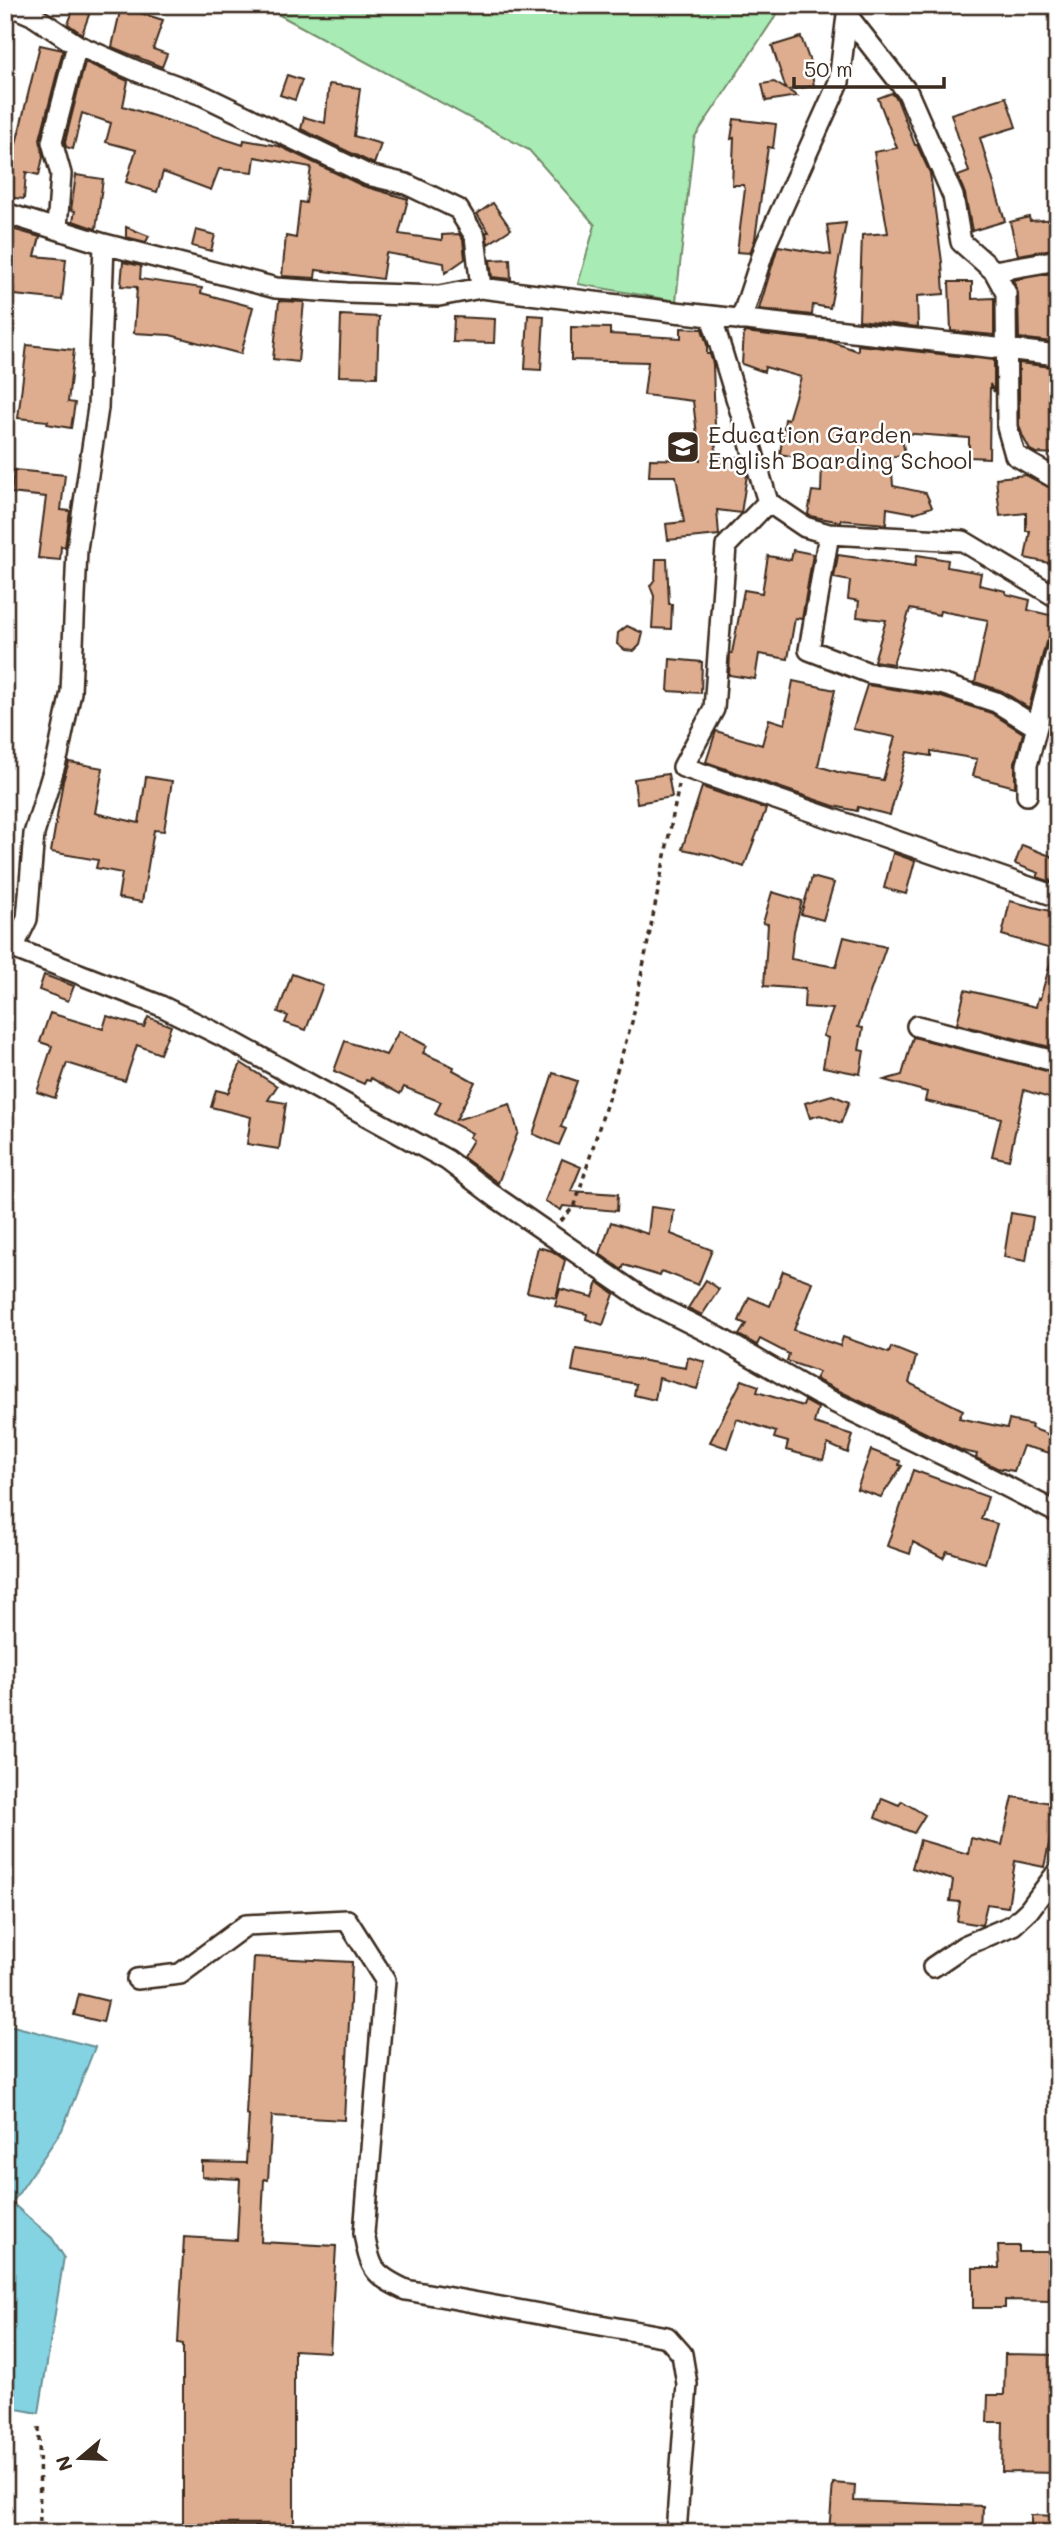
<svg xmlns="http://www.w3.org/2000/svg" width="1063" height="2538" font-family="Mali,sans-serif">
	<style>
		.green { fill: #a9ebb4; stroke: #728a69; stroke-width: 2 }
		.water { fill: #84d3e2; stroke: #678f94; stroke-width: 2 }
		.building { fill: #dead90; stroke: #3b2a1e; stroke-width: 2 }
		.lines { fill: none; stroke-linecap: round; stroke-linejoin: round }
		.minor-casing { stroke: #3b2a1e; stroke-width: 24 }
		.path { stroke: #3b2a1e; stroke-width: 3.5; stroke-dasharray: 5 5; stroke-linecap: butt }
		.minor { stroke: #fff; stroke-width: 19 }
		.labels { text-anchor: middle; dominant-baseline: central; stroke-width: 5; stroke-linejoin: round; paint-order: stroke }
		.poi-label { font-size: 23px; fill: #3b2a1e; stroke: #fff; text-anchor: start }
	</style>
	<rect width="100%" height="100%" fill="#fff"/>
	<filter id="ink" filterUnits="userSpaceOnUse"><feTurbulence type="fractalNoise" baseFrequency=".0143" numOctaves="2"/><feDisplacementMap in="SourceGraphic" scale="14" xChannelSelector="R" yChannelSelector="G"/><feConvolveMatrix kernelMatrix="1 2 1 2 8 2 1 2 1" color-interpolation-filters="sRGB"/></filter>
	<g filter="url(#ink)">
		<!-- green -->
		<path class="green" d="M 261,5 L 783,5 L 694,138 L 676,301 L 578,284 L 595,225 L 529,150 Z"/>
		<!-- water -->
		<path class="water" d="M 5,2024 L 95,2047 L 62,2130 L 12,2203 L 52,2238 L 64,2257 L 39,2413 L 5,2407 Z"/>
		<!-- building -->
		<path class="building" d="M 75,6 L 90,12 L 82,34 L 68,24 Z
			M 121,7 L 163,20 L 153,49 L 167,54 L 162,67 L 112,47 Z
			M 801,37 L 810,62 L 814,86 L 788,90 L 797,96 L 766,101 L 762,84 L 774,82 L 786,89 L 772,46 Z
			M 40,45 L 63,50 L 40,139 L 43,157 L 39,175 L 26,172 L 24,199 L 5,197 L 5,141 L 16,144 Z
			M 85,62 L 128,81 L 123,106 L 243,145 L 244,140 L 279,146 L 363,186 L 408,199 L 399,234 L 442,240 L 442,235 L 459,234 L 463,240 L 465,259 L 445,273 L 444,263 L 386,253 L 382,279 L 316,270 L 315,278 L 282,276 L 286,236 L 296,238 L 300,202 L 306,203 L 311,167 L 255,157 L 253,172 L 219,169 L 211,190 L 163,172 L 157,192 L 126,182 L 136,150 L 106,142 L 111,123 L 82,113 L 73,149 L 66,147 L 65,142 Z
			M 287,75 L 302,80 L 295,100 L 280,95 Z
			M 329,84 L 360,88 L 354,136 L 381,144 L 374,164 L 301,129 L 304,117 L 325,123 Z
			M 892,93 L 897,99 L 915,145 L 917,145 L 930,173 L 942,262 L 944,294 L 917,296 L 918,327 L 859,320 L 862,235 L 888,233 L 874,152 L 897,148 L 878,98 Z
			M 1006,97 L 1016,127 L 980,138 L 1005,221 L 972,231 L 965,194 L 958,176 L 969,172 L 951,114 Z
			M 734,119 L 776,124 L 773,148 L 768,147 L 755,239 L 750,253 L 737,252 L 745,189 L 743,185 L 732,185 L 734,138 L 731,139 Z
			M 76,175 L 103,179 L 96,229 L 73,221 L 75,211 L 71,210 Z
			M 493,203 L 511,229 L 488,244 L 486,232 L 489,232 L 477,214 Z
			M 1029,217 L 1030,221 L 1058,219 L 1058,248 L 1018,255 L 1010,222 Z
			M 846,223 L 830,308 L 813,305 L 812,315 L 759,309 L 778,246 L 831,255 L 827,225 Z
			M 5,227 L 40,237 L 35,256 L 66,259 L 62,300 L 5,294 Z
			M 126,227 L 149,236 L 146,242 L 126,237 Z
			M 196,230 L 215,235 L 211,251 L 192,246 Z
			M 510,259 L 511,279 L 492,277 L 490,260 Z
			M 123,262 L 141,266 L 140,279 L 202,288 L 201,293 L 253,307 L 241,354 L 170,335 L 134,333 L 137,287 L 121,286 Z
			M 1058,272 L 1058,340 L 1052,340 L 1052,342 L 1019,338 L 1018,293 L 1013,280 Z
			M 949,282 L 972,282 L 972,299 L 994,298 L 994,335 L 951,331 Z
			M 279,301 L 304,302 L 298,362 L 273,359 Z
			M 341,315 L 379,317 L 377,377 L 339,376 Z
			M 528,315 L 544,316 L 541,370 L 525,369 Z
			M 454,317 L 495,319 L 494,343 L 453,342 Z
			M 571,327 L 610,328 L 610,334 L 681,338 L 681,328 L 702,329 L 707,345 L 707,354 L 710,354 L 713,364 L 716,457 L 741,457 L 747,475 L 741,513 L 717,510 L 719,535 L 668,540 L 666,524 L 684,522 L 676,476 L 649,476 L 650,459 L 700,460 L 693,401 L 644,395 L 648,362 L 571,360 Z
			M 744,332 L 832,342 L 858,351 L 858,345 L 994,360 L 994,392 L 990,384 L 989,458 L 969,457 L 969,438 L 901,433 L 905,454 L 891,457 L 893,486 L 926,493 L 932,507 L 914,513 L 887,508 L 886,524 L 841,520 L 841,522 L 810,516 L 808,514 L 812,491 L 821,492 L 822,462 L 780,454 L 785,419 L 788,420 L 801,377 L 765,367 L 764,372 L 742,364 Z
			M 27,345 L 74,350 L 68,402 L 75,403 L 71,428 L 47,424 L 48,421 L 18,418 Z
			M 1019,363 L 1051,367 L 1051,370 L 1058,370 L 1058,454 L 1036,453 L 1030,450 L 1023,437 L 1019,425 Z
			M 14,470 L 65,475 L 61,510 L 70,511 L 65,547 L 61,546 L 60,560 L 38,558 L 46,497 L 11,493 Z
			M 1026,475 L 1058,492 L 1058,565 L 1025,558 L 1030,531 L 1026,531 L 1026,513 L 1000,516 L 996,478 Z
			M 793,550 L 813,554 L 802,619 L 795,618 L 788,659 L 759,654 L 755,679 L 729,675 L 730,653 L 732,653 L 744,590 L 762,593 L 768,556 L 791,560 Z
			M 838,555 L 915,566 L 917,555 L 948,560 L 947,567 L 981,573 L 979,585 L 1006,591 L 1006,594 L 1030,600 L 1028,610 L 1058,617 L 1058,633 L 1050,636 L 1046,642 L 1029,708 L 1002,691 L 975,682 L 988,620 L 940,611 L 939,615 L 910,609 L 893,664 L 874,661 L 886,620 L 857,617 L 859,601 L 848,599 L 850,581 L 834,578 Z
			M 656,559 L 667,559 L 669,604 L 672,604 L 671,629 L 652,628 L 654,596 L 650,586 L 655,579 Z
			M 627,626 L 643,633 L 640,645 L 634,651 L 625,650 L 617,644 L 618,633 Z
			M 670,659 L 702,662 L 701,693 L 668,691 Z
			M 793,681 L 835,690 L 818,766 L 841,773 L 883,780 L 895,737 L 853,729 L 867,685 L 938,696 L 991,713 L 1023,733 L 1015,762 L 1015,787 L 973,776 L 977,759 L 931,751 L 931,756 L 907,752 L 890,815 L 858,807 L 857,811 L 834,806 L 706,762 L 716,731 L 762,745 L 769,719 L 785,724 Z
			M 69,762 L 103,768 L 95,813 L 139,823 L 146,777 L 172,781 L 164,831 L 154,830 L 142,902 L 118,898 L 122,873 L 96,868 L 98,860 L 51,852 L 63,781 Z
			M 668,774 L 672,797 L 637,803 L 634,779 Z
			M 702,787 L 766,809 L 744,867 L 711,855 L 682,849 Z
			M 1022,845 L 1058,859 L 1058,884 L 1037,877 L 1039,873 L 1015,864 Z
			M 893,853 L 915,861 L 906,894 L 884,888 Z
			M 812,877 L 834,883 L 823,920 L 801,914 Z
			M 772,892 L 802,901 L 794,931 L 791,959 L 836,967 L 844,937 L 886,947 L 858,1027 L 863,1028 L 859,1050 L 864,1051 L 860,1074 L 823,1067 L 828,1038 L 823,1036 L 833,1009 L 804,1007 L 805,989 L 764,986 L 768,924 L 763,923 Z
			M 1010,901 L 1058,913 L 1058,951 L 1002,935 Z
			M 1053,954 L 1058,955 L 1058,1049 L 957,1024 L 965,990 L 1036,1007 L 1038,998 L 1040,999 Z
			M 292,974 L 323,985 L 306,1030 L 285,1023 L 288,1016 L 278,1012 Z
			M 44,975 L 74,986 L 68,1001 L 39,990 Z
			M 50,1013 L 103,1029 L 107,1016 L 144,1027 L 148,1017 L 171,1026 L 160,1054 L 137,1045 L 125,1081 L 67,1063 L 55,1098 L 37,1092 L 52,1046 L 40,1042 Z
			M 399,1031 L 427,1046 L 423,1053 L 454,1067 L 453,1070 L 475,1082 L 456,1120 L 510,1104 L 518,1132 L 498,1183 L 463,1157 L 473,1140 L 469,1137 L 472,1133 L 435,1114 L 441,1102 L 404,1087 L 400,1094 L 371,1078 L 370,1081 L 366,1080 L 364,1084 L 334,1071 L 345,1041 L 386,1055 Z
			M 913,1037 L 1058,1074 L 1058,1101 L 1024,1090 L 1009,1160 L 992,1156 L 1001,1118 L 925,1101 L 927,1092 L 884,1080 L 902,1075 Z
			M 241,1063 L 277,1086 L 268,1100 L 286,1103 L 279,1149 L 247,1144 L 251,1117 L 211,1107 L 216,1090 L 228,1093 Z
			M 553,1073 L 577,1081 L 561,1127 L 566,1129 L 559,1145 L 533,1134 Z
			M 832,1095 L 849,1102 L 841,1123 L 820,1115 L 810,1118 L 805,1103 Z
			M 562,1159 L 581,1167 L 571,1191 L 618,1194 L 617,1211 L 563,1206 L 561,1210 L 545,1201 Z
			M 651,1207 L 674,1210 L 671,1234 L 712,1250 L 698,1285 L 662,1271 L 660,1276 L 624,1265 L 622,1270 L 600,1254 L 611,1222 L 648,1234 Z
			M 1011,1213 L 1033,1217 L 1026,1261 L 1004,1257 Z
			M 538,1247 L 552,1251 L 565,1260 L 556,1298 L 527,1292 Z
			M 783,1271 L 812,1282 L 794,1330 L 840,1346 L 843,1337 L 889,1353 L 891,1347 L 916,1357 L 909,1383 L 963,1410 L 959,1418 L 1007,1428 L 1009,1420 L 1032,1425 L 1031,1428 L 1058,1438 L 1058,1455 L 1023,1446 L 1014,1471 L 997,1468 L 976,1458 L 977,1454 L 963,1451 L 823,1383 L 815,1379 L 819,1372 L 787,1361 L 789,1354 L 760,1339 L 757,1345 L 739,1335 L 746,1324 L 739,1321 L 749,1297 L 770,1306 Z
			M 706,1280 L 719,1289 L 702,1315 L 688,1308 Z
			M 598,1282 L 614,1294 L 603,1325 L 586,1319 L 587,1314 L 555,1306 L 560,1289 L 593,1297 Z
			M 576,1349 L 686,1368 L 688,1357 L 705,1362 L 697,1389 L 659,1378 L 655,1400 L 634,1395 L 636,1384 L 572,1371 Z
			M 742,1380 L 759,1386 L 757,1392 L 803,1406 L 805,1401 L 818,1408 L 814,1423 L 853,1435 L 848,1453 L 828,1444 L 823,1460 L 786,1450 L 788,1442 L 774,1438 L 776,1432 L 737,1419 L 727,1448 L 710,1442 Z
			M 871,1450 L 900,1461 L 899,1465 L 902,1466 L 881,1497 L 857,1489 Z
			M 913,1470 L 988,1497 L 981,1519 L 997,1524 L 985,1563 L 947,1551 L 943,1558 L 913,1542 L 910,1554 L 887,1546 Z
			M 1013,1797 L 1058,1804 L 1058,1821 L 1054,1821 L 1044,1867 L 1015,1861 L 1008,1907 L 987,1904 L 982,1925 L 957,1921 L 960,1902 L 950,1901 L 953,1880 L 912,1868 L 920,1840 L 968,1854 L 971,1838 L 1002,1845 Z
			M 882,1798 L 899,1805 L 902,1801 L 925,1815 L 914,1833 L 875,1818 Z
			M 254,1957 L 352,1962 L 344,2120 L 272,2116 L 268,2180 L 264,2179 L 261,2242 L 336,2246 L 330,2352 L 294,2350 L 294,2526 L 183,2526 L 183,2344 L 178,2343 L 184,2237 L 237,2240 L 240,2179 L 202,2177 L 202,2162 L 246,2163 L 249,2115 L 246,2114 Z
			M 79,1994 L 108,2001 L 103,2022 L 74,2015 Z
			M 998,2246 L 1019,2246 L 1019,2252 L 1050,2252 L 1049,2301 L 1005,2300 L 1005,2308 L 973,2308 L 973,2268 L 999,2268 Z
			M 1005,2354 L 1058,2355 L 1058,2473 L 1002,2472 L 1003,2422 L 987,2422 L 988,2395 L 1004,2395 Z
			M 833,2483 L 855,2485 L 854,2501 L 983,2506 L 982,2533 L 829,2532 Z
			M 1031,2515 L 1058,2516 L 1058,2533 L 1031,2533 Z"/>
		<g class="lines">
			<defs>
				<path id="minor" d="M 9,5 L 32,15 L 77,45 L 139,72 L 202,95 L 368,175 L 406,184 L 458,209 L 475,236 L 481,288
					M 5,213 L 104,244 L 276,288 L 347,293 L 439,296 L 481,288 L 675,312 L 1058,355
					M 57,228 L 61,174 L 52,142 L 77,45
					M 994,271 L 1006,293 L 1007,427 L 1015,455 L 1058,480
					M 711,316 L 768,502 L 805,527 L 829,534 L 963,541 L 1058,598
					M 741,320 L 766,244 L 839,82 L 847,15 L 908,93 L 953,196 L 961,242 L 994,271 L 1058,260
					M 768,502 L 726,546 L 714,709 L 683,767 L 1058,897
					M 829,534 L 809,650 L 869,673 L 941,684 L 996,702 L 1035,726
					M 1027,795 L 1027,765 L 1058,645
					M 5,945 L 159,1005 L 222,1036 L 447,1160 L 497,1198 L 648,1302 L 718,1337 L 817,1394 L 984,1475 L 1058,1513
					M 13,948 L 27,919 L 34,834 L 58,755 L 71,692 L 77,549 L 98,408 L 104,244
					M 917,1026 L 1058,1062
					M 933,1967 L 964,1946 L 1013,1925 L 1029,1910 L 1058,1871
					M 137,1979 L 180,1974 L 246,1925 L 347,1920 L 385,1980 L 364,2233 C 370,2268 373,2275 406,2290 L 667,2337 L 682,2354 L 687,2384 L 676,2533"/>
			</defs>
			<!-- minor casing -->
			<use href="#minor" class="minor-casing"/>
			<!-- path -->
			<path class="path" d="M 561,1221 L 575,1205 L 632,1022 L 679,785
				M 39,2427 L 40,2533"/>
			<!-- minor -->
			<use href="#minor" class="minor"/>
		</g>
	</g>
	<!-- icons -->
	<defs>
		<symbol id="school-square" viewBox="-11 -11 22 22"><rect x="-9" y="-9" width="18" height="18" rx="4" fill="#3b2a1e" stroke="#fff"/><path d="M0-5L7-2L0 1L-7-2ZM-4 1L0 2.5L4 1V4Q0 6-4 4Z" fill="#fff"/></symbol>
	</defs>
	<g fill-rule="evenodd">
		<use href="#school-square" x="664" y="428" width="38" height="38"/>
	</g>
	<g class="labels">
		<!-- poi labels -->
		<g class="poi-label">
			<text x="708" y="434">Education Garden<tspan x="708" dy="26">English Boarding School</tspan></text>
		</g>
	</g>
	<!-- margin -->
	<rect width="1063" height="2538" fill="none" stroke="#fff" stroke-width="28"/>
	<rect x="14" y="14" width="1035" height="2510" fill="none" stroke="#3b2a1e" stroke-width="2.5" filter="url(#ink)"/>
	<!-- north arrow -->
	<g transform="translate(80 2458) rotate(251)" stroke="#ffffff" stroke-width="5" paint-order="stroke">
	<path d="M0-5L12 26L0 18L-12 26Z" fill="#3b2a1e"/>
	<text y="-10" font-size="19" font-weight="bold" text-anchor="middle" fill="#3b2a1e">N</text>
	</g>
	<!-- scale -->
	<path d="M794 77v10h150v-10" fill="none" stroke="#3b2a1e" stroke-width="3.5"/>
	<text x="804" y="77" font-size="21" fill="#3b2a1e" stroke="#ffffff" stroke-width="5" paint-order="stroke">50 m</text>
</svg>
